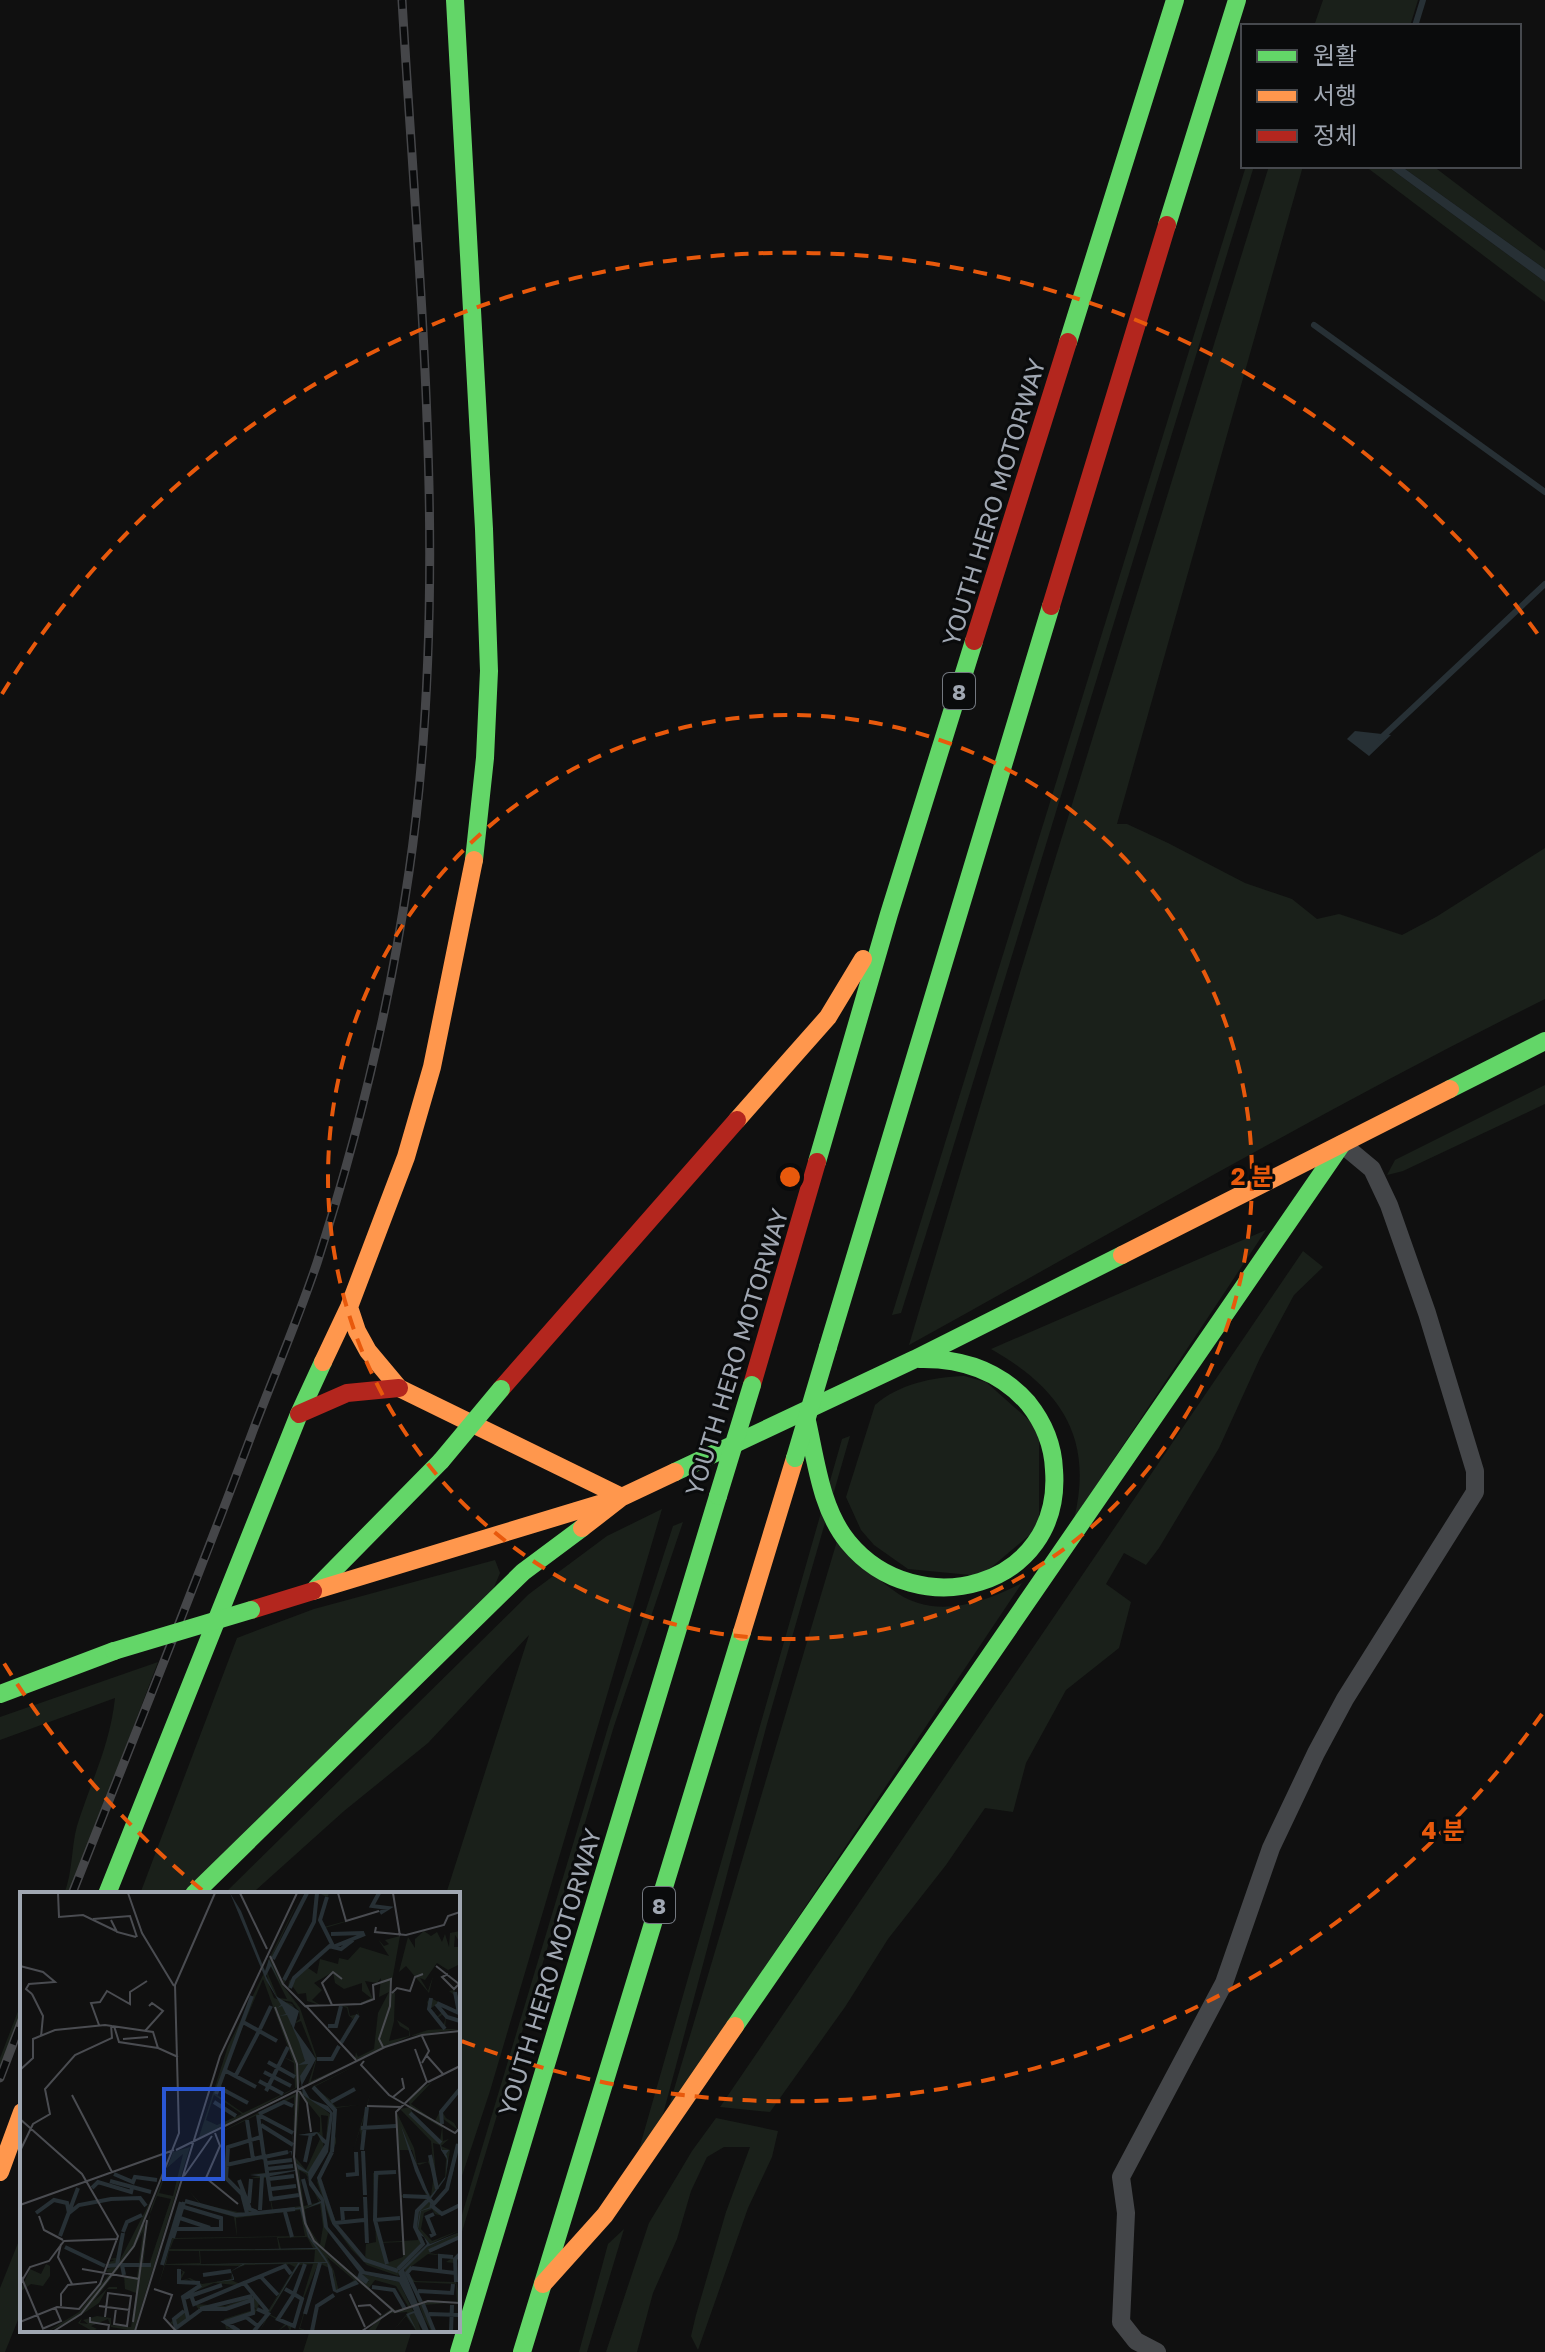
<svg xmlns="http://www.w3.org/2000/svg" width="1545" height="2352" font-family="'Golos Text','Noto Sans KR',sans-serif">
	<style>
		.green { fill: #1a201a }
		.water { fill: #273035 }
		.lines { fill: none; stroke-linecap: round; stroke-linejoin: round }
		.stream { stroke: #273035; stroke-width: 6 }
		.street { stroke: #444649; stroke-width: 18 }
		.fast { stroke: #63d668; stroke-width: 18 }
		.slow { stroke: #ff974d; stroke-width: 18 }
		.jam { stroke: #b3261e; stroke-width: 18 }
		.rail-casing { stroke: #454649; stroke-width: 9 }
		.rail { stroke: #0a0b0c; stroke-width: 6; stroke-dasharray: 18; stroke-linecap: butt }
		.fast-bridge { stroke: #63d668; stroke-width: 18 }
		.ring { fill: none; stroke: #e8590c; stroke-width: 4; stroke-dasharray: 14 10 }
		.labels { text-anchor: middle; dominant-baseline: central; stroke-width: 6; stroke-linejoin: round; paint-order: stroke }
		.shield { fill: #0a0b0c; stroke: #737880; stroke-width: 2 }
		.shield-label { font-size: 22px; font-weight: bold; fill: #a0a7b2 }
		.street-label { font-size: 24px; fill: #a0a7b2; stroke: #0a0b0c }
		.inset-river { fill: none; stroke: #273035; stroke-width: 4 }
		.inset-road { fill: none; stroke: #4a4c51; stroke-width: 2 }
		.view { fill: #2a57d4; fill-opacity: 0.15; stroke: #2a57d4; stroke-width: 4 }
		.inset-edge { fill: none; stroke: #a0a7b2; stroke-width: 4 }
		.centre { fill: #e8590c; stroke: #0a0b0c; stroke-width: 4 }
		.ring-label { font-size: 24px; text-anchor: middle; font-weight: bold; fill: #e8590c; stroke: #0a0b0c; stroke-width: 6; stroke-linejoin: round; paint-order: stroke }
	</style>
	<rect width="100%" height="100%" fill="#101010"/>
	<!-- green -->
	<path class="green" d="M 1323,0 L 1418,0 L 1410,26 L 1314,26 Z
		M 1246,166 L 1254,166 L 944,1177 L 901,1313 L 892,1315 Z
		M 1269,166 L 1303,166 L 1117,824 L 1127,824 L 1168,843 L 1245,883 L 1292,899 L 1317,919 L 1339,914 L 1402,935 L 1436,917 L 1545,848 L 1545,999 C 1329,1106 1121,1228 909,1345 L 1020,973 Z
		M 1365,166 L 1387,166 L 1545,282 L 1545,302 Z
		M 1401,166 L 1433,166 L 1545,251 L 1545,269 Z
		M 1545,1085 L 1545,1104 L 1403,1171 L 1387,1175 L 1395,1160 Z
		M 1266,1230 L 1074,1519 C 1094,1438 1061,1389 991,1349 Z
		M 1303,1251 L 1323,1267 L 1294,1295 L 1260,1358 L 1219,1448 L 1159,1548 L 1146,1565 L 1124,1553 L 1106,1584 L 1131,1602 L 1119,1648 L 1066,1690 L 1026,1763 L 1013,1812 L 985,1808 L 946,1865 L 888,1939 L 845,2007 L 770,2112 L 720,2107 Z
		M 964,1376 L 986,1382 L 1039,1429 L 1039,1527 L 981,1576 L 908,1569 L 874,1545 L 861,1530 L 846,1497 L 875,1405 C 899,1384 933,1377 964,1376 Z
		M 850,1436 L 767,1724 L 653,2152 L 636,2160 L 842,1439 Z
		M 662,1509 L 490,2091 L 458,2188 L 458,1894 L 446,1894 L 529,1635 L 428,1743 L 344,1811 L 256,1890 L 249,1894 L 224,1894 L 529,1594 L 607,1536 Z
		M 683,1522 L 614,1726 L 458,2245 L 458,2228 L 609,1724 L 673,1526 Z
		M 837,1541 C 855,1557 873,1576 893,1590 C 933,1621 983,1603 1022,1583 L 667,2113 Z
		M 495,1560 L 500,1573 L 492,1592 L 186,1894 L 140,1894 L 237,1638 L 314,1609 Z
		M 158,1662 L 70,1894 L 64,1894 C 73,1872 71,1848 77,1826 C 91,1781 110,1746 115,1698 L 0,1740 L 0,1717 Z
		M 22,2001 L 22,2019 L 0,2077 L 0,2058 Z
		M 716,2118 L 778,2131 L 772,2157 L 748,2208 L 698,2350 L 691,2336 L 696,2315 L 726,2212 L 750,2147 L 724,2147 L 707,2157 L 691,2191 L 677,2239 L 653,2293 L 637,2352 L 606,2352 L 649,2223 L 692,2151 Z
		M 624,2229 L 587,2352 L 579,2352 L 608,2244 Z
		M 22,2233 L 22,2310 L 5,2352 L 0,2352 L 0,2288 Z
		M 310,2330 L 412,2330 L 405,2352 L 303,2352 Z"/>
	<!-- water -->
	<path class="water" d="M 1387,166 L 1401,166 L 1545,269 L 1545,282 Z
		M 1355,731 L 1391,735 L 1369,756 L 1347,739 Z"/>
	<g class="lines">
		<!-- stream -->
		<path class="stream" d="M 1415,26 L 1423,0
			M 1314,325 L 1545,492
			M 1381,738 L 1545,584"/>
		<!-- street -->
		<path class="street" d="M 1157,2352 L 1136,2341 L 1121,2322 L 1126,2213 L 1121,2177 L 1224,1983 L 1271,1848 L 1316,1753 L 1345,1699 L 1475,1492 L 1475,1471 L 1427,1313 L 1389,1205 L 1372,1169 L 1342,1144"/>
		<!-- fast -->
		<path class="fast" d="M 455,0 L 484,529 L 489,671 L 485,758 L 474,860
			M 1167,225 L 1237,0
			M 1068,342 L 1175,0
			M 1450,1089 L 1545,1041
			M 817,1162 L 889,914 L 974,641
			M 828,1347 L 1051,606
			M 807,1421 C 816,1461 821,1509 848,1542 C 917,1626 1063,1588 1054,1470 C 1053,1444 1044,1423 1028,1403 C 999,1370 962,1358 919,1359
			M 675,1472 L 915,1359 L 1122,1255
			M 316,1588 L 441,1461
			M 0,1694 L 114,1651
			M 107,1894 L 299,1414 L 323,1362
			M 194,1894 L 523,1572 L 582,1528
			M 735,2026 L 1342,1144
			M 459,2352 L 718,1496
			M 522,2352 L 742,1632"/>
		<!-- slow -->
		<path class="slow" d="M 737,1120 L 828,1017 L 863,959
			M 1122,1255 L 1450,1089
			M 349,1307 L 357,1331 L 368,1351 L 399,1388 L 622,1497 L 582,1528
			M 323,1362 L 349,1307 L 406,1157 L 432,1067 L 474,860
			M 313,1591 L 622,1497 L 675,1472
			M 742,1632 L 795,1458
			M 0,2172 L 22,2112
			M 543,2284 L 605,2215 L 735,2026"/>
		<!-- jam -->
		<path class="jam" d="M 1051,606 L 1167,225
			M 974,641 L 1068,342
			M 752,1385 L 817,1162
			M 501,1389 L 737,1120
			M 299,1414 L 347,1393 L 399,1388
			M 251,1610 L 313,1591"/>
		<defs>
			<path id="rail" d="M 72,1894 C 133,1739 196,1584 254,1428 C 275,1373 298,1319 317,1263 C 358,1136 390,1004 409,872 C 451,583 419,289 402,0
				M 0,2078 L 22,2020"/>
		</defs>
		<!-- rail casing -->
		<use href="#rail" class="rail-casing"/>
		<!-- rail -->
		<use href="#rail" class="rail"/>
		<!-- fast-bridge -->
		<path class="fast-bridge" d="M 795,1458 L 828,1347
			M 441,1461 L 501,1389
			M 718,1496 L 752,1385
			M 114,1651 L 251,1610"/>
	</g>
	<!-- distance rings -->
	<g class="ring">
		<circle cx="790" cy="1177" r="462"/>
		<path d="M1542 1714A924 924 0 0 1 459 2040M202 1890A924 924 0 0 1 2 1660M2 694A924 924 0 0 1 1542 640"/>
	</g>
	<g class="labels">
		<!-- shield labels -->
		<g class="shield">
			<rect x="943" y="673" width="32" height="36" rx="6"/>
			<rect x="643" y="1887" width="32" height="36" rx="6"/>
		</g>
		<g class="shield-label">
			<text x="959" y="691">8</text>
			<text x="659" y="1905">8</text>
		</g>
		<!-- street labels -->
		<g class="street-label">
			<text transform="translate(993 502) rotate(-73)">YOUTH HERO MOTORWAY</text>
			<text transform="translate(736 1352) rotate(-73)">YOUTH HERO MOTORWAY</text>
			<text transform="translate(549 1972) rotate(-73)">YOUTH HERO MOTORWAY</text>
		</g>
	</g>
	<!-- overview -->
	<g transform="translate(20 1892)">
		<rect width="440" height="440" fill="#101010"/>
		<path d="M 282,1 L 251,67 L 287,1 L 252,70 L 262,90 L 292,34 L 298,1 L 293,34 L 264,92 L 268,97 L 269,89 L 311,51 L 299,28 L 307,5 L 299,1 L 309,1 L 300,27 L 304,35 L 359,20 L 305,36 L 312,52 L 288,76 L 297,82 L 300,67 L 318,72 L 319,66 L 328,68 L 340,55 L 369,64 L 358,47 L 364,54 L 369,52 L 365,48 L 380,44 L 370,100 L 375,101 L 374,129 L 369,149 L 389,144 L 389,139 L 380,134 L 377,128 L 389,136 L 390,144 L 408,138 L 424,137 L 411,122 L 407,110 L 411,106 L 439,121 L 439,107 L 429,99 L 434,98 L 440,107 L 439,121 L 417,112 L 410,117 L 412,122 L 419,117 L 413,122 L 416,126 L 422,120 L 423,122 L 416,127 L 423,136 L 426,124 L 425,137 L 440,137 L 390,144 L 336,168 L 336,166 L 334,167 L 331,164 L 316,148 L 320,151 L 332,126 L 329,124 L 327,116 L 322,114 L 316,135 L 319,119 L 321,113 L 323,113 L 328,115 L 330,124 L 338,122 L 337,117 L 339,123 L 331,128 L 321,152 L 330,162 L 335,166 L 336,160 L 338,165 L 354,157 L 358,121 L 369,100 L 359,105 L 361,86 L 357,91 L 345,89 L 353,107 L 336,113 L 351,106 L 342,99 L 342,91 L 324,97 L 315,91 L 313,80 L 294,91 L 302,98 L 292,108 L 300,113 L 287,109 L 286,101 L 278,102 L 271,92 L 269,98 L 262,92 L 280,116 L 297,166 L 291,189 L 335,169 L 288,192 L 296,167 L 281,129 L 273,132 L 280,127 L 279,119 L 272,110 L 261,108 L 259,107 L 256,104 L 248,88 L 245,75 L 258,106 L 267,107 L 248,69 ZM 404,39 L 411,44 L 417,40 L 422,50 L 425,42 L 429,55 L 430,41 L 440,39 L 440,50 L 435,43 L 434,55 L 440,55 L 440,72 L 428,78 L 417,71 L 405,88 L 400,86 L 408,99 L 413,84 L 409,101 L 386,74 L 379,80 L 388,45 L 395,56 L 395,47 ZM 244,81 L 254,106 L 272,112 L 277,120 L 271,133 L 289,159 L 288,171 L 284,168 L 288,172 L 278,195 L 178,248 L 208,154 ZM 243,87 L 273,169 L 263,165 L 274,171 L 275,196 L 223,221 L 196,202 L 204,178 L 236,195 L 236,194 L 205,177 ZM 194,203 L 222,222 L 197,233 L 186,228 ZM 337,173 L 294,195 L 312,209 L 335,197 L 312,210 L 316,215 L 338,213 L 316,216 L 316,251 L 300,288 L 317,332 L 345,367 L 346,352 L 356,350 L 353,281 L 359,281 L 355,318 L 360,350 L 382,349 L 377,235 L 342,237 L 343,258 L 340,237 L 333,259 L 351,199 L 341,236 L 377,234 L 377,221 L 394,256 L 400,288 L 411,304 L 414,282 L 408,270 L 399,273 L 397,271 L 408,270 L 410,263 L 414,279 L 411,249 L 380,217 L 390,215 L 389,209 L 394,201 L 412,190 L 391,212 L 415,229 L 421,217 L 426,213 L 431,205 L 435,200 L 440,195 L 423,221 L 426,226 L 434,231 L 438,238 L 422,226 L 423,249 L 429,247 L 421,254 L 430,258 L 426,284 L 410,306 L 414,310 L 420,303 L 426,298 L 431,285 L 431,278 L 437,252 L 440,248 L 432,285 L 427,298 L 412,314 L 420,322 L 419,320 L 440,314 L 424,323 L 419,323 L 415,322 L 412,317 L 404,321 L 401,337 L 412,349 L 440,338 L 410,352 L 398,337 L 405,352 L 378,384 L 347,373 L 331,357 L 310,328 L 297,290 L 316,244 L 314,220 L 304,209 L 310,210 L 292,195 ZM 391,217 L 422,236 L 420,249 L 395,228 ZM 413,251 L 420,253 L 426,267 L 425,285 L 417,295 ZM 380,258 L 392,258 L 406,304 L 381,303 ZM 381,305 L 407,305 L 396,320 L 398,348 L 383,349 ZM 382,350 L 383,365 L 367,371 L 360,351 ZM 281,199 L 310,222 L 308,236 L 306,247 L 308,224 L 301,223 L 304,260 L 287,286 L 302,312 L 308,341 L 304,357 L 337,385 L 310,343 L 340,389 L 349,390 L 342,382 L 379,390 L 403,439 L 398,430 L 401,439 L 396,439 L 386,424 L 373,439 L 386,423 L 389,424 L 387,420 L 364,422 L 355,439 L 347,439 L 358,428 L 349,432 L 371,417 L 336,388 L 328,392 L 334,388 L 307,365 L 314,379 L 319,400 L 314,399 L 314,384 L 308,371 L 306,368 L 312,382 L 312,396 L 309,376 L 299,371 L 280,436 L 287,439 L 279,437 L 298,372 L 270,439 L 267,433 L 258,439 L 265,432 L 249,423 L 240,439 L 248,422 L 239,412 L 235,422 L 227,424 L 235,430 L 220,426 L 207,433 L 209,436 L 217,436 L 220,439 L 206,437 L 204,427 L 236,417 L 228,408 L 207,418 L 183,417 L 159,435 L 150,431 L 164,418 L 164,403 L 182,394 L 169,387 L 159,390 L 158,388 L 163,380 L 156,375 L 165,380 L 160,389 L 170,386 L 182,392 L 213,387 L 211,379 L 222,374 L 145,373 L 137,398 L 163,310 L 180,312 L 168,298 L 181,312 L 227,322 L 222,302 L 211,292 L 222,299 L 229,319 L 252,319 L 247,286 L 231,286 L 246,282 L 229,282 L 246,281 L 244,266 L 233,268 L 244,265 L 237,223 L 197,242 ZM 280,201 L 300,226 L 300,240 L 277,243 L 297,242 L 300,247 L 286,278 L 275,265 ZM 274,205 L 274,279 L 247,282 L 238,223 ZM 279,278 L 286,282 L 299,310 L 284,314 ZM 275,279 L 280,314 L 253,318 L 251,308 L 257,307 L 251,307 L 247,283 ZM 165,311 L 214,325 L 217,345 L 154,346 ZM 300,312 L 303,335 L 300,353 L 286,331 L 285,317 ZM 280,318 L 285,344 L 217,345 L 216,326 ZM 257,345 L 259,357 L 150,357 L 154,347 ZM 287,345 L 293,356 L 261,357 L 258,346 ZM 295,358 L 294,370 L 181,372 L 180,359 ZM 149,359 L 179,359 L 180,371 L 146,372 ZM 269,372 L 275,375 L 248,419 L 224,391 ZM 293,372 L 274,434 L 249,422 L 279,373 ZM 225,373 L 263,372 L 265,373 L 220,392 L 211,388 L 212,379 ZM 355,388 L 376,394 L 389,416 L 375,418 L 349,396 ZM 194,391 L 216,393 L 209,399 L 224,391 L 234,404 L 205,414 L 175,412 L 179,418 L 169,426 L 163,407 L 169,404 L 177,402 L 183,399 L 164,404 ZM 170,255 L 114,439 L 91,435 L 88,427 L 71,434 L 77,437 L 72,439 L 58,431 L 62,426 L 60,431 L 68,432 L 63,428 L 77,424 L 91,426 L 91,433 L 111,435 L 116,401 L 105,397 L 104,384 L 117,385 L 123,339 L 114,356 L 74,409 L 89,395 L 97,395 L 97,397 L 87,397 L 79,411 L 61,423 L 84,393 L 56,427 L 28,439 L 59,420 L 90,381 L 84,379 L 95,374 L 85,374 L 71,365 L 86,374 L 95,373 L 87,371 L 95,368 L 88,367 L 96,366 L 103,341 L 96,368 L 100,368 L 134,302 L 123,333 L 125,332 L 119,390 L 131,316 L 145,281 L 147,277 L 139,301 L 153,304 L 163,262 L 147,276 L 153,260 ZM 137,304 L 151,307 L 129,373 L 123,373 L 129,325 ZM 440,340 L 440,343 L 430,349 L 440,346 L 409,361 L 434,365 L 440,361 L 434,378 L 440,410 L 404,413 L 412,433 L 440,434 L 412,433 L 411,439 L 403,424 L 409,439 L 391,391 L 384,386 L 385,376 L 407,355 ZM 408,362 L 434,365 L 426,370 L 434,371 L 436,390 L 395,389 L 390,384 L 388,377 ZM 393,390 L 436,392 L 437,410 L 402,409 ZM 26,372 L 30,374 L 30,384 L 23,394 L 11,392 L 0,400 L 10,377 L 21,382 Z" fill="#1a201a" fill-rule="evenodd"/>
		<path d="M 210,1 L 221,19 L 245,79 L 249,67 L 261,93 L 251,74 L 246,84 L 256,104 L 279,119 L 274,136 L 296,167 L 282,193 L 290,207 L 308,214 L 313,221 L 308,260 L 291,288 L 304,307 L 308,335 L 345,379 L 380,385 L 378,380 L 407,352 L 404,345 L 398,342 L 397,337 L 400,319 L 410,315 L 410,307 L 403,297 L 395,279 L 381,234 L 410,305 L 426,284 L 427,267 L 421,258 L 420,250 L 422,258 L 429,258 L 426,262 L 427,264 L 428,269 L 426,284 L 425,287 L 410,308 L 412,316 L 401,319 L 398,337 L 410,352 L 440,340 L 407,355 L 384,378 L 409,439 L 403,439 L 394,421 L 389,423 L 397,439 L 386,422 L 394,419 L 379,390 L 342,382 L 349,388 L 346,392 L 337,386 L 339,380 L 304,335 L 301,311 L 284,317 L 301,309 L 289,293 L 288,281 L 278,277 L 276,271 L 288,280 L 305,252 L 302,250 L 297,241 L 294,244 L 278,243 L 297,240 L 306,248 L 310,221 L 283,203 L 280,184 L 288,172 L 278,173 L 285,169 L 279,150 L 267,123 L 259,124 L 266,122 L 262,114 L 257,116 L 261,113 L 246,88 ZM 275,204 L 272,264 L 290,345 L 305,365 L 312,377 L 316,398 L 336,388 L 339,392 L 317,401 L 313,399 L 307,371 L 280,371 L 248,422 L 278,371 L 225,372 L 211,379 L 214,386 L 214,388 L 196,390 L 213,387 L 211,379 L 223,372 L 145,373 L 306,370 L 297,357 L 149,359 L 296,356 L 288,345 L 154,347 L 288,345 L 280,317 L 217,325 L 164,310 L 217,325 L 281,315 L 275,279 L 246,285 L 230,283 L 275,278 L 271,260 L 245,265 L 272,259 Z" fill="#273035"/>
		<path class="inset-river" d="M 359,1 L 352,14 L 368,16 L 360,21M 311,42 L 344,41M 333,48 L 321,57 L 313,55 L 345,42M 253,67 L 287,1M 264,88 L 294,30 L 297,1M 270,96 L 274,86 L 312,52 L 300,28 L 307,5M 411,106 L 409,117 L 425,137M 417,111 L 439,121 L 435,100M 416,112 L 427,125 L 440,129M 223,130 L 257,149M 308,134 L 316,134 L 321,114M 240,137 L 251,114M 321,151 L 338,123M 297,167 L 312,167 L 319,154M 248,170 L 275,185M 206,179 L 236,195M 244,180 L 271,194M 216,183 L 239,139M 239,189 L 263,202M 293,195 L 315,218 L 312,260M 200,196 L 228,211M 246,199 L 268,155M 196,202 L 232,104M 194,210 L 216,224M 311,210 L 335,197M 390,221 L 421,251M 239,222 L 264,210 L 273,214M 238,223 L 244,265 L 268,260M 239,223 L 273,241M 227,228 L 233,267M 422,232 L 421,220 L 440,197M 241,233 L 273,253M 341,236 L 376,234M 438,252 L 427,297 L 412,314 L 422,322 L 440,313M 342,258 L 347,215M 343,259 L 345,303M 312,260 L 299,286 L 314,331 L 345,368 L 378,379M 410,263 L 417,297M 245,266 L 251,307 L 279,303M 285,270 L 291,242M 247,271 L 272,268M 206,273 L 242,265M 247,277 L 273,274M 94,282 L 113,290 L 115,285 L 137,288M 326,283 L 337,282 L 336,260M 249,287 L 274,284M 283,287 L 290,313M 219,288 L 230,317 L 237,320M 90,289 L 131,300M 72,296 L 78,290 L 111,300 L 112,296M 251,297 L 276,294M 383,304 L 407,305 L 413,311M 345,305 L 347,351M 165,309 L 216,323 L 275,317M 229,311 L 231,287M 240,318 L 242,284M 265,320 L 272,345M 16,321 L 34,308 L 47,311 L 49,321 L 59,313 L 91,307 L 120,306 L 126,314M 227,321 L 222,302 L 206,286 L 208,255 L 241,245M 160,326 L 190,336M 323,328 L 322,317 L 339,317M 355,328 L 380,326M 315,331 L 344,328M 156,337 L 201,337 L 201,326 L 164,315M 103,340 L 107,330 L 122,323M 40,344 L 58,296M 410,344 L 414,342 L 407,325 L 414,322M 153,346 L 164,310M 45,355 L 85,374M 409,359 L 440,345M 367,372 L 355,328 L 356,281 L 376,280M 142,373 L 161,310M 87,374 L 97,373 L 103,341M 392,375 L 387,381 L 401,410M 392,376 L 435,381M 159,377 L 159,390 L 180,391M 378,377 L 403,352 L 395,335 L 397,319 L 409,307M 420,379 L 420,364 L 433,365M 104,383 L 102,373 L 131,373M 183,383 L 211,379M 241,385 L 258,403M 436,390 L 435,367 L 440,362M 224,391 L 265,374 L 271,382M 352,395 L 374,398 L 385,417M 265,397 L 274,402 L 282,407 L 274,434 L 258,427 L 274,402 L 285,372M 398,399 L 432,401 L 433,392M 171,403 L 174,412 L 224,391 L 248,420M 164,406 L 202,393M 403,412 L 414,439M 180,417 L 232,404M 164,419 L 154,427 L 156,436 L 182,417 L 206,417 L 232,408 L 233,421 L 205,430 L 219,439M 285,422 L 300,371M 409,422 L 440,423M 168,426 L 163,405 L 181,393M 206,432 L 226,425 L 239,435M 234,439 L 248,422 L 237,417M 292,439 L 297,414 L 314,403M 431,439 L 432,413"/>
		<path class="inset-road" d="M 38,1 L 39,25 L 63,23 L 96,39M 108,1 L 122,41 L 154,94M 220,1 L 247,57M 318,1 L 326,29 L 359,19M 373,1 L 380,44M 73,27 L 110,24 L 117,45M 91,28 L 97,40 L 116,45M 356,35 L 355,40 L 386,43 L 424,33 L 428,24 L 440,20M 250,64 L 263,92 L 286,115M 0,74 L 23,80 L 35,90 L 9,92 L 6,97 L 12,102M 416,74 L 439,92M 428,82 L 422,85 L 434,97 L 440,91M 372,101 L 377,96 L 390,99 L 395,85 L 403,82M 12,102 L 23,124 L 21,145M 312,113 L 302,91 L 313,80 L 322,87M 255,115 L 277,172 L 278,197 L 287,211 L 291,240M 79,133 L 71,111 L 80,110 L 87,99 L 110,112 L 110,100 L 127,89M 94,134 L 99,150 L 138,156M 125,139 L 143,119 L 132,111 L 129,114M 402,144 L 409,159 L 402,171M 103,147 L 128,145M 407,164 L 423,182M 336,168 L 286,114 L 341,112 L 354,107 L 353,93 L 371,87 L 370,114 L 359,147 L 363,155M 344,169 L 341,173 L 369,203 L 435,241 L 440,236M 0,178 L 13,166 L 13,147 L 35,138 L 85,133 L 133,140 L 138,156 L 158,165M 408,190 L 440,174M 277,200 L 274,265 L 285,331 L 294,349 L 375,420 L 408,409 L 440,411M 52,203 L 92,280M 373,205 L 384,196 L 382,186M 347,214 L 381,215M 0,227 L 62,282 L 98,344 L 80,392 L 59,417 L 37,415 L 0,430M 195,241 L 200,254 L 186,286 L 218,312M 156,258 L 365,155 L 402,143 L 440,139M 0,259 L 13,232 L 30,222 L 25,197 L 55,163 L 92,146 L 91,133M 164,284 L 192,244M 0,313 L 154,258M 19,324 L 24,338 L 43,348M 41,352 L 38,365 L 52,392M 384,363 L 376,220 L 407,190 L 395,157M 62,377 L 119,387M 0,382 L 24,439M 0,392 L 10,375 L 29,369 L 44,349 L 98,347M 134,397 L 152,403 L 144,426 L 156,439M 330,402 L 345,435M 41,414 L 41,402 L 48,393 L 77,390M 79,414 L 110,418M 338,414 L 350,413 L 361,423M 70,425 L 70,430 L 89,433 L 88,439M 85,425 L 88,401 L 111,404 L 107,434 L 94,432 L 96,416M 113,430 L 127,328M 22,437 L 41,429 L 35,415M 34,439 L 61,422 L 114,354 L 159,241 L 155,93 L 195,1M 115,439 L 200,164 L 277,1M 342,439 L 373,418"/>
		<path class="view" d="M 144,197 L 203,197 L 203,287 L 144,287 Z"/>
		<rect width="440" height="440" class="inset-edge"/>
	</g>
	<circle cx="790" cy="1177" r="12" class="centre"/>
	<g class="ring-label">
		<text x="1252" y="1185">2 분</text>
		<text x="1443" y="1839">4 분</text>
	</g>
	<!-- legend -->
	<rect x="1241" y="24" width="280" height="144" fill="#0a0b0c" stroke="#46494e" stroke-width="2"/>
	<rect x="1257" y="50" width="40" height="12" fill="#63d668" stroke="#46494e" stroke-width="2"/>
	<text x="1313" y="64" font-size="24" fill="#a0a7b2">원활</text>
	<rect x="1257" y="90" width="40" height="12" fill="#ff974d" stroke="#46494e" stroke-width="2"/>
	<text x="1313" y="104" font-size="24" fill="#a0a7b2">서행</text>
	<rect x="1257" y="130" width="40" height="12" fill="#b3261e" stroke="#46494e" stroke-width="2"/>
	<text x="1313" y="144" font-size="24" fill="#a0a7b2">정체</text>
</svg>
